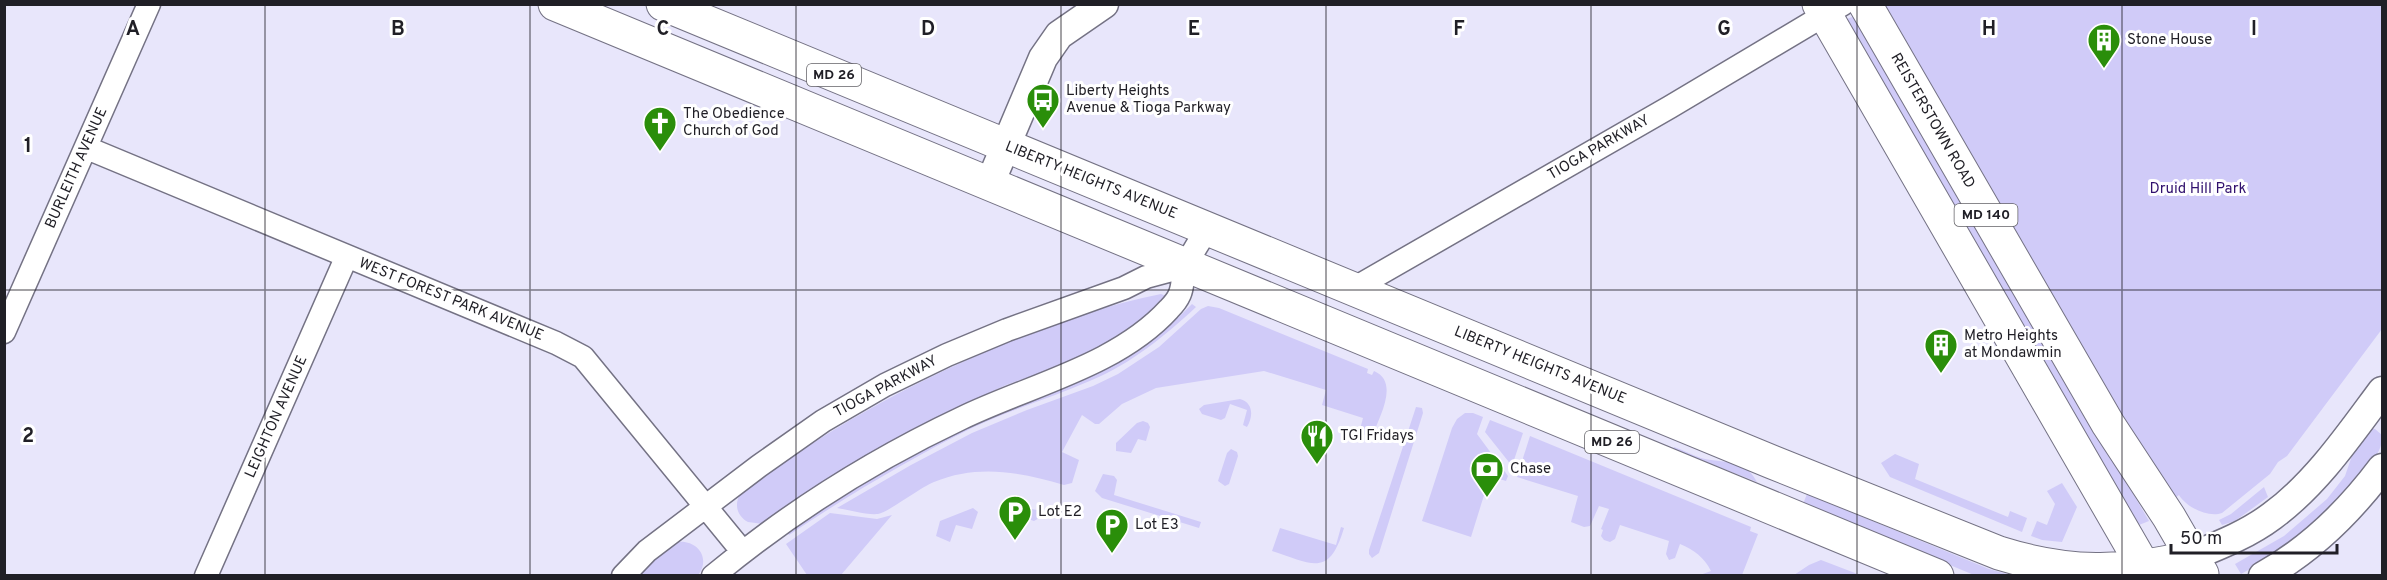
<svg xmlns="http://www.w3.org/2000/svg" width="2387" height="580" font-family="Overpass,sans-serif">
	<style>
		.green { fill: #d0cbf8 }
		.lines { fill: none; stroke-linecap: round; stroke-linejoin: round }
		.minor-casing { stroke: #747284; stroke-width: 25 }
		.tertiary-casing { stroke: #747284; stroke-width: 31 }
		.primary-casing { stroke: #747284; stroke-width: 35 }
		.minor { stroke: #fff; stroke-width: 22 }
		.tertiary { stroke: #fff; stroke-width: 28 }
		.primary { stroke: #fff; stroke-width: 33 }
		.grid { fill: none; stroke: #201f26; stroke-width: 1.5; stroke-opacity: 0.55 }
		.labels { text-anchor: middle; dominant-baseline: central; stroke-width: 6; stroke-linejoin: round; paint-order: stroke }
		.shield { fill: #fff; stroke: #636267; stroke-width: 1.5 }
		.shield-label { font-size: 14px; font-weight: bold; fill: #201f26 }
		.poi-label { font-size: 15px; fill: #201f26; stroke: #fff; text-anchor: start }
		.street-label { font-size: 15px; fill: #201f26; stroke: #fff }
		.park-label { font-size: 15px; fill: #31116e; stroke: #fff }
		.grid-label { font-size: 20px; text-anchor: middle; font-weight: bold; fill: #201f26; stroke: #fff; stroke-width: 6; stroke-linejoin: round; paint-order: stroke }
	</style>
	<rect width="100%" height="100%" fill="#e8e6fb"/>
	<!-- green -->
	<path class="green" d="M 1875,5 L 2382,5 L 2382,329 L 2287,456 L 2278,462 L 2270,474 L 2222,513 C 2208,518 2186,507 2179,495 L 2175,498 L 2160,491 Z
		M 1852,17 L 1857,20 L 2149,521 L 2139,525 L 1846,23 L 1847,19 Z
		M 1161,294 L 1166,296 L 1142,321 L 1103,347 L 1069,363 L 1006,385 L 913,429 L 847,467 L 763,524 L 748,522 C 737,516 734,505 740,494 C 826,429 910,383 1009,342 C 1058,322 1109,304 1161,294 Z
		M 1192,304 L 1196,307 C 1165,336 1132,363 1092,380 C 1054,397 1012,409 974,427 C 909,459 849,495 789,535 L 787,532 C 858,484 931,441 1010,407 C 1041,394 1074,385 1104,370 C 1137,354 1166,330 1192,304 Z
		M 1208,306 L 1219,308 L 1368,369 L 1367,373 L 1372,375 L 1374,371 C 1400,382 1379,417 1372,437 L 1359,433 L 1363,418 L 1322,405 L 1326,390 L 1264,371 L 1156,388 L 1122,404 L 1099,424 L 1095,424 L 1082,415 L 1062,452 L 1079,460 L 1072,483 L 1064,485 C 1020,472 978,464 934,482 C 919,488 889,512 878,514 C 866,515 850,510 837,508 L 911,465 L 972,433 L 1027,410 L 1093,386 L 1118,374 L 1159,347 L 1201,309 Z
		M 1240,399 C 1254,403 1253,417 1247,427 L 1243,425 L 1247,410 L 1230,404 L 1225,418 L 1221,420 L 1202,414 L 1199,409 L 1204,405 Z
		M 1416,407 L 1422,408 L 1423,413 L 1379,553 L 1372,558 L 1369,554 L 1369,550 Z
		M 1465,413 L 1473,413 L 1483,417 L 1477,434 L 1508,476 L 1506,481 L 1490,476 L 1471,537 L 1422,521 L 1452,428 L 1457,419 Z
		M 1490,420 L 1523,433 L 1512,466 L 1485,432 Z
		M 1143,421 L 1148,423 L 1150,427 L 1146,441 L 1138,439 L 1131,453 L 1116,451 L 1116,443 L 1137,423 Z
		M 2369,428 L 2375,429 L 2382,435 C 2383,451 2373,459 2364,471 C 2328,517 2292,546 2241,574 L 2235,564 L 2284,536 L 2327,499 L 2345,476 L 2356,444 Z
		M 1530,436 L 1751,527 L 1750,531 L 1758,534 L 1742,575 L 1700,575 L 1711,571 C 1704,557 1694,550 1680,544 L 1675,558 L 1669,560 L 1666,554 L 1669,541 L 1620,525 L 1615,539 L 1610,542 L 1604,540 L 1601,536 L 1603,530 L 1601,529 L 1609,509 L 1599,506 L 1590,526 L 1584,527 L 1571,522 L 1578,496 L 1517,477 Z
		M 1674,447 C 1683,450 1692,455 1701,458 C 1723,464 1744,457 1757,482 L 1673,449 Z
		M 1231,449 L 1237,452 L 1238,456 L 1229,484 L 1225,486 L 1218,481 L 1227,453 Z
		M 1895,454 L 1919,464 L 1915,479 L 2008,517 L 2010,511 L 2027,518 L 2022,532 L 1890,477 L 1881,463 Z
		M 1103,474 L 1114,476 L 1117,480 L 1114,495 L 1201,522 L 1199,528 L 1102,498 L 1095,491 Z
		M 2062,483 L 2077,507 L 2062,542 L 2042,540 L 2031,536 L 2037,521 L 2047,525 L 2055,504 L 2047,491 Z
		M 2264,487 L 2268,497 L 2235,521 L 2222,525 L 2219,520 L 2231,514 Z
		M 1807,494 L 1989,569 L 2011,575 L 1974,575 L 1803,504 Z
		M 1010,505 L 1037,510 L 1041,517 L 1034,521 L 1022,517 L 1019,526 L 1006,521 L 1004,516 L 1007,508 Z
		M 973,508 L 978,512 L 972,529 L 956,525 L 950,542 L 936,536 L 940,521 Z
		M 830,513 L 877,519 L 892,515 L 841,575 L 807,575 L 786,544 Z
		M 1341,527 L 1344,528 C 1329,578 1313,564 1272,551 L 1280,528 L 1336,545 Z
		M 678,542 C 698,540 711,559 698,575 L 637,576 L 668,548 Z
		M 1821,560 L 1855,573 L 1859,575 L 1794,575 L 1809,565 Z"/>
	<g class="lines">
		<defs>
			<path id="minor" d="M 87,148 L 556,343 L 583,357 L 742,551
				M 1353,289 L 1670,107 L 1843,4
				M 4,332 L 149,4
				M 206,576 L 346,258
				M 623,576 L 647,551 L 759,466 L 823,421 L 885,385 L 947,355 L 1007,330 L 1124,288 L 1146,277 L 1187,266
				M 713,576 C 789,513 873,460 962,418 C 1030,385 1117,366 1169,309 C 1187,291 1179,284 1187,264 C 1192,252 1201,240 1207,229"/>
			<path id="tertiary" d="M 990,183 L 1043,58 L 1059,35 L 1104,4
				M 2193,556 C 2220,545 2248,534 2272,516 C 2316,484 2350,434 2382,391
				M 2263,576 C 2312,549 2349,512 2382,468"/>
			<path id="primary" d="M 555,4 L 1937,576
				M 663,4 L 1772,462 L 1999,553 C 2066,574 2125,575 2193,556
				M 1819,4 L 2149,576
				M 1865,4 L 2108,424 L 2169,517 L 2202,574"/>
		</defs>
		<!-- minor casing -->
		<use href="#minor" class="minor-casing"/>
		<!-- tertiary casing -->
		<use href="#tertiary" class="tertiary-casing"/>
		<!-- primary casing -->
		<use href="#primary" class="primary-casing"/>
		<!-- minor -->
		<use href="#minor" class="minor"/>
		<!-- tertiary -->
		<use href="#tertiary" class="tertiary"/>
		<!-- primary -->
		<use href="#primary" class="primary"/>
	</g>
	<!-- grid -->
	<path class="grid" d="M 265,4 L 265,576M 530,4 L 530,576M 796,4 L 796,576M 1061,4 L 1061,576M 1326,4 L 1326,576M 1591,4 L 1591,576M 1857,4 L 1857,576M 2122,4 L 2122,576M 4,290 L 2382,290"/>
	<!-- icons -->
	<defs>
		<symbol id="building-pin" viewBox="-11 -11 22 30"><path d="M0 17L-7.5 6A9.5 9.5 0 1 1 7.5 6Z" fill="#2a8e0a" stroke="#fff"/><path d="M-4-6H4V6H1V3H-1V6H-4ZM-2.5-4.3h1.7v1.8h-1.7ZM.8-4.3h1.7v1.8H.8ZM-2.5-1h1.7V.8h-1.7ZM.8-1h1.7V.8H.8Z" fill="#fff"/></symbol>
		<symbol id="bus-pin" viewBox="-11 -11 22 30"><path d="M0 17L-7.5 6A9.5 9.5 0 1 1 7.5 6Z" fill="#2a8e0a" stroke="#fff"/><path d="M-5-6H5V4H4V6H2V4H-2V6H-4V4H-5ZM-3.5-4V0h7V-4ZM-3.5 1.2v1.5H-2V1.2ZM2 1.2v1.5H3.5V1.2Z" fill="#fff"/></symbol>
		<symbol id="church-pin" viewBox="-11 -11 22 30"><path d="M0 17L-7.5 6A9.5 9.5 0 1 1 7.5 6Z" fill="#2a8e0a" stroke="#fff"/><path d="M-1.2-6h2.4v3.5h3.3v2.4h-3.3V6h-2.4V-.1h-3.3v-2.4h3.3Z" fill="#fff"/></symbol>
		<symbol id="restaurant-pin" viewBox="-11 -11 22 30"><path d="M0 17L-7.5 6A9.5 9.5 0 1 1 7.5 6Z" fill="#2a8e0a" stroke="#fff"/><path d="M-5-6h1v4h1v-4h1v4h1v-4h1v5L-1.5 .5V6h-2V.5L-5-1ZM5-6V6H3V1.5H1.5Q1.5-4 5-6Z" fill="#fff"/></symbol>
		<symbol id="bank-pin" viewBox="-11 -11 22 30"><path d="M0 17L-7.5 6A9.5 9.5 0 1 1 7.5 6Z" fill="#2a8e0a" stroke="#fff"/><path d="M-6-4H6V4H-6ZM0-2.3a2.3 2.3 0 1 0 0 4.6a2.3 2.3 0 1 0 0-4.6Z" fill="#fff"/></symbol>
		<symbol id="parking-pin" viewBox="-11 -11 22 30"><path d="M0 17L-7.5 6A9.5 9.5 0 1 1 7.5 6Z" fill="#2a8e0a" stroke="#fff"/><path d="M-3.5-5.5H1a3.5 3.5 0 0 1 0 7H-1V5.5H-3.5ZM-1-3.4V-.6H.8a1.4 1.4 0 0 0 0-2.8Z" fill="#fff"/></symbol>
	</defs>
	<g fill-rule="evenodd">
		<use href="#building-pin" x="2085" y="21" width="38" height="52"/>
		<use href="#bus-pin" x="1024" y="81" width="38" height="52"/>
		<use href="#church-pin" x="641" y="104" width="38" height="52"/>
		<use href="#building-pin" x="1922" y="326" width="38" height="52"/>
		<use href="#restaurant-pin" x="1298" y="417" width="38" height="52"/>
		<use href="#bank-pin" x="1468" y="450" width="38" height="52"/>
		<use href="#parking-pin" x="996" y="493" width="38" height="52"/>
		<use href="#parking-pin" x="1093" y="506" width="38" height="52"/>
	</g>
	<g class="labels">
		<!-- shield labels -->
		<g class="shield">
			<rect x="807" y="64" width="54" height="22" rx="4.5"/>
			<rect x="1954.5" y="204" width="63" height="22" rx="4.5"/>
			<rect x="1585" y="431" width="54" height="22" rx="4.5"/>
		</g>
		<g class="shield-label">
			<text x="834" y="75">MD 26</text>
			<text x="1986" y="215">MD 140</text>
			<text x="1612" y="442">MD 26</text>
		</g>
		<!-- poi labels -->
		<g class="poi-label">
			<text x="2127" y="40">Stone House</text>
			<text x="1066" y="91">Liberty Heights<tspan x="1066" dy="17">Avenue &amp; Tioga Parkway</tspan></text>
			<text x="683" y="114">The Obedience<tspan x="683" dy="17">Church of God</tspan></text>
			<text x="1964" y="336">Metro Heights<tspan x="1964" dy="17">at Mondawmin</tspan></text>
			<text x="1340" y="436">TGI Fridays</text>
			<text x="1510" y="469">Chase</text>
			<text x="1038" y="512">Lot E2</text>
			<text x="1135" y="525">Lot E3</text>
		</g>
		<!-- street labels -->
		<g class="street-label">
			<text transform="translate(1932 121) rotate(60)">REISTERSTOWN ROAD</text>
			<text transform="translate(1599 148) rotate(-30)">TIOGA PARKWAY</text>
			<text transform="translate(77 168) rotate(-66)">BURLEITH AVENUE</text>
			<text transform="translate(1091 181) rotate(22)">LIBERTY HEIGHTS AVENUE</text>
			<text transform="translate(451 300) rotate(22)">WEST FOREST PARK AVENUE</text>
			<text transform="translate(1540 366) rotate(22)">LIBERTY HEIGHTS AVENUE</text>
			<text transform="translate(886 387) rotate(-28)">TIOGA PARKWAY</text>
			<text transform="translate(277 417) rotate(-66)">LEIGHTON AVENUE</text>
		</g>
		<!-- park labels -->
		<g class="park-label">
			<text x="2198" y="189">Druid Hill Park</text>
		</g>
	</g>
	<g class="grid-label">
		<text x="133" y="35">A</text>
		<text x="398" y="35">B</text>
		<text x="663" y="35">C</text>
		<text x="928" y="35">D</text>
		<text x="1194" y="35">E</text>
		<text x="1459" y="35">F</text>
		<text x="1724" y="35">G</text>
		<text x="1989" y="35">H</text>
		<text x="2254" y="35">I</text>
		<text x="28" y="152">1</text>
		<text x="28" y="442">2</text>
	</g>
	<!-- border -->
	<rect width="2387" height="580" fill="none" stroke="#201f26" stroke-width="12"/>
	<!-- scale -->
	<path d="M2171 544v9h166v-9" fill="none" stroke="#201f26" stroke-width="3"/>
	<text x="2180" y="544" font-size="18" fill="#201f26" stroke="#ffffff" stroke-width="4.5" paint-order="stroke">50 m</text>
</svg>
